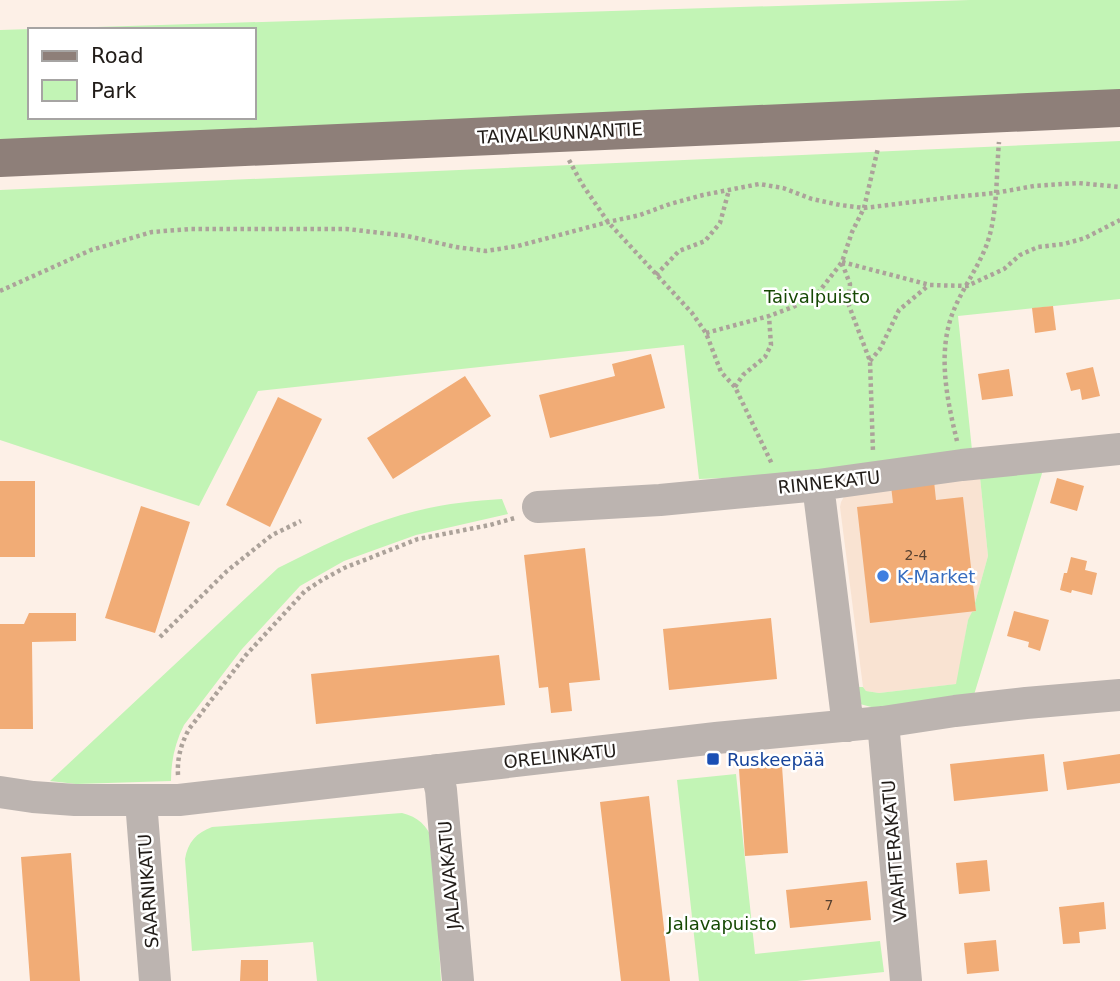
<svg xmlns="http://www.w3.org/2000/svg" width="1120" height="981" font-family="'DejaVu Sans',sans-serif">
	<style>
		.built { fill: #f9e3d2 }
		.green { fill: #c2f4b5; fill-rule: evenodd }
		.building { fill: #f1ac76 }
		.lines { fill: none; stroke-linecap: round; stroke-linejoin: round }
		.path { stroke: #aca29a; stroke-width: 4.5; stroke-dasharray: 3.5 3.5; stroke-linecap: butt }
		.minor { stroke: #bcb4b0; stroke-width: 32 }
		.major { stroke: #8e7f79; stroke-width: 38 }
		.shop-dot { fill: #3f7fe0; stroke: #fff; stroke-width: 2.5 }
		.transit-dot { fill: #1a4fb4; stroke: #fff; stroke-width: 2.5 }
		.labels { text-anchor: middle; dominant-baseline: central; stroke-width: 5; stroke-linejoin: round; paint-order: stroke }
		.number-label { font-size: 14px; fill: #554030 }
		.street-label { font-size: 18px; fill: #211c18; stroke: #fff }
		.park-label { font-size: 18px; fill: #164904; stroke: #fff }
		.shop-label { font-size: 18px; fill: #366cbe; stroke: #fff; text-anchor: start }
		.transit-label { font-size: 18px; fill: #164399; stroke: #fff; text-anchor: start }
	</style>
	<rect width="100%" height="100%" fill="#fdf0e7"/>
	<!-- built -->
	<path class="built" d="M 980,477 L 988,556 L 975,603 L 976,611 L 968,620 L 957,684 L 879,693 L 866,691 L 863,687 L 840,507 L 841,502 L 845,495 Z"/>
	<!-- green -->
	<path class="green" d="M 970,0 L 1120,0 L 1120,94 L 0,143 L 0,30 ZM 30,30 L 254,30 L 254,117 L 30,117 Z
		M 1120,141 L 1120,299 L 958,316 L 972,450 L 815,474 L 699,479 L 684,345 L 258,391 L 199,506 L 0,440 L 0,190 Z
		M 1043,470 L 973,698 L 875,708 L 860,704 L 854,687 L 863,687 L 866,691 L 879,693 L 956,684 L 968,620 L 972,612 L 976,611 L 975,603 L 988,556 L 980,477 Z
		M 502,499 L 508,514 L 416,535 L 344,561 L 300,586 L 242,649 L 184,725 C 175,743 171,761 171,781 L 76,784 L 50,781 L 278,568 C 318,548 359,527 401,515 C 435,505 468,501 502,499 Z
		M 736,774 L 755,954 L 880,941 L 884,972 L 797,981 L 699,981 L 677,780 Z
		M 402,813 C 418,817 427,825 433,841 L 441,981 L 317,981 L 313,942 L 192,951 L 185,859 C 188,842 196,833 212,827 Z"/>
	<!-- building -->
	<path class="building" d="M 1053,306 L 1056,330 L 1035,333 L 1032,308 Z
		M 651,354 L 665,408 L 550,438 L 539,395 L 615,376 L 612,364 Z
		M 1093,367 L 1100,396 L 1082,400 L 1080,389 L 1071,391 L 1066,373 Z
		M 1009,369 L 1013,396 L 982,400 L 978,374 Z
		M 465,376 L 491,416 L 393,479 L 367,438 Z
		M 278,397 L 322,419 L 270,527 L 226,505 Z
		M 1057,478 L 1084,486 L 1077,511 L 1050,503 Z
		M 0,481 L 35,481 L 35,557 L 0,557 Z
		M 934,481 L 936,500 L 963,497 L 976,611 L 870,623 L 857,507 L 893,503 L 891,486 Z
		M 141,506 L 190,522 L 155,633 L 105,618 Z
		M 585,548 L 600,680 L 569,683 L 572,711 L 551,713 L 548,687 L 539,688 L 524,555 Z
		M 1071,557 L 1087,561 L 1085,570 L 1097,573 L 1092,595 L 1072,590 L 1071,593 L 1060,590 L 1064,573 L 1067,573 Z
		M 1014,611 L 1049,620 L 1040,651 L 1028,647 L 1029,642 L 1007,636 Z
		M 29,613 L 76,613 L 76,641 L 32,642 L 33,729 L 0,729 L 0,624 L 24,624 Z
		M 771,618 L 777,679 L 669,690 L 663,629 Z
		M 499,655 L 505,705 L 316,724 L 311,674 Z
		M 1044,754 L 1048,791 L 954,801 L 950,764 Z
		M 1120,754 L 1120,783 L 1067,790 L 1063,762 Z
		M 782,766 L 788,853 L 745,856 L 739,769 Z
		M 649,796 L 670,981 L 621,981 L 600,802 Z
		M 71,853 L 80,981 L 30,981 L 21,857 Z
		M 987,860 L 990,891 L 959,894 L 956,863 Z
		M 867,881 L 871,920 L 790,928 L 786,890 Z
		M 1104,902 L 1106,929 L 1079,932 L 1080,943 L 1063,944 L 1059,907 Z
		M 996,940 L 999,971 L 967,974 L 964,943 Z
		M 241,960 L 268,960 L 268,981 L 240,981 Z"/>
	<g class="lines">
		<!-- path -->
		<path class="path" d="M 569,160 L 582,184 L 608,222 L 692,313 L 706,333 L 721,372 L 735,387 L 772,464
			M 842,262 L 930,285 L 967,286 L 1004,269 L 1020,255 L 1038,247 L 1064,244 L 1085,238 L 1120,220
			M 842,263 L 850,284 L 848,303 L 870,361 L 873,452
			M 656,275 L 679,251 L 705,241 L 720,223 L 729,190
			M 0,291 L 91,250 L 152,232 L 191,229 L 347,229 L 407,236 L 456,247 L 486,251 L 518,246 L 608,222 L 640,215 L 670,204 L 703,195 L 759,184 L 783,188 L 812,199 L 840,205 L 864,208 L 953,197 L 995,193 L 1034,186 L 1078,183 L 1120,187
			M 706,333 L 769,316 L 793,307 L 818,293 L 842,262 L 852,232 L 864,208 L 878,148
			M 870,361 L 880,349 L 899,310 L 929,285
			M 735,387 L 743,375 L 765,357 L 771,345 L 769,316
			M 957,441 C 947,400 937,353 953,312 C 962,289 978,268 987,244 C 998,212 996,175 999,142
			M 160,637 L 227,571 L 272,535 L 301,521
			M 178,775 C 177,758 181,744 189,729 L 246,655 L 305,591 L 322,580 L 344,568 L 418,539 L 490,525 L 515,518"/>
		<!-- minor -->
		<path class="minor" d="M 818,485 L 848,726
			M 538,507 L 660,500 L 818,485 L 962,465 L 1120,449
			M 883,722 L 906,981
			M 436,770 L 441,790 L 458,981
			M 0,792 L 33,797 L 75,800 L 179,800 L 716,738 L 883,722 L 955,711 L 1026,703 L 1120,695
			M 141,801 L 155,981"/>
		<!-- major -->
		<path class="major" d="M 0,158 L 1120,108"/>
	</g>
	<!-- markers -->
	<circle class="shop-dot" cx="883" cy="576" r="7"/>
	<rect class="transit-dot" x="706" y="752" width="14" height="14" rx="3.5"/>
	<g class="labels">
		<!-- number labels -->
		<g class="number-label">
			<text x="916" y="555">2-4</text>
			<text x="829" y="905">7</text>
		</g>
		<!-- street labels -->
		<g class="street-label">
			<text transform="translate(560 133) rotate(-3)">TAIVALKUNNANTIE</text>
			<text transform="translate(829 482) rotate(-6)">RINNEKATU</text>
			<text transform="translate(560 756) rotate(-6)">ORELINKATU</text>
			<text transform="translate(894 851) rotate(-95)">VAAHTERAKATU</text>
			<text transform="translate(449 875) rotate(-95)">JALAVAKATU</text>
			<text transform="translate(148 891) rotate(-94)">SAARNIKATU</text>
		</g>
		<!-- park labels -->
		<g class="park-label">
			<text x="817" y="296">Taivalpuisto</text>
			<text x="722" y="923">Jalavapuisto</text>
		</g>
		<!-- shop labels -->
		<g class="shop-label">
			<text x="897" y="576">K-Market</text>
		</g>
		<!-- transit labels -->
		<g class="transit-label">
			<text x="727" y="759">Ruskeepää</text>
		</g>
	</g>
	<!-- legend -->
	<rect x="28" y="28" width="228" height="91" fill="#ffffff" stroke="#a6a4a3" stroke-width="2"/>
	<rect x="42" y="51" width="35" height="10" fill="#8e7f79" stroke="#a6a4a3" stroke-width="2"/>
	<text x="91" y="63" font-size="21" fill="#211c18">Road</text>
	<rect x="42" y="80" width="35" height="21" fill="#c2f4b5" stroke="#a6a4a3" stroke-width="2"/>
	<text x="91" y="98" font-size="21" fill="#211c18">Park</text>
</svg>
